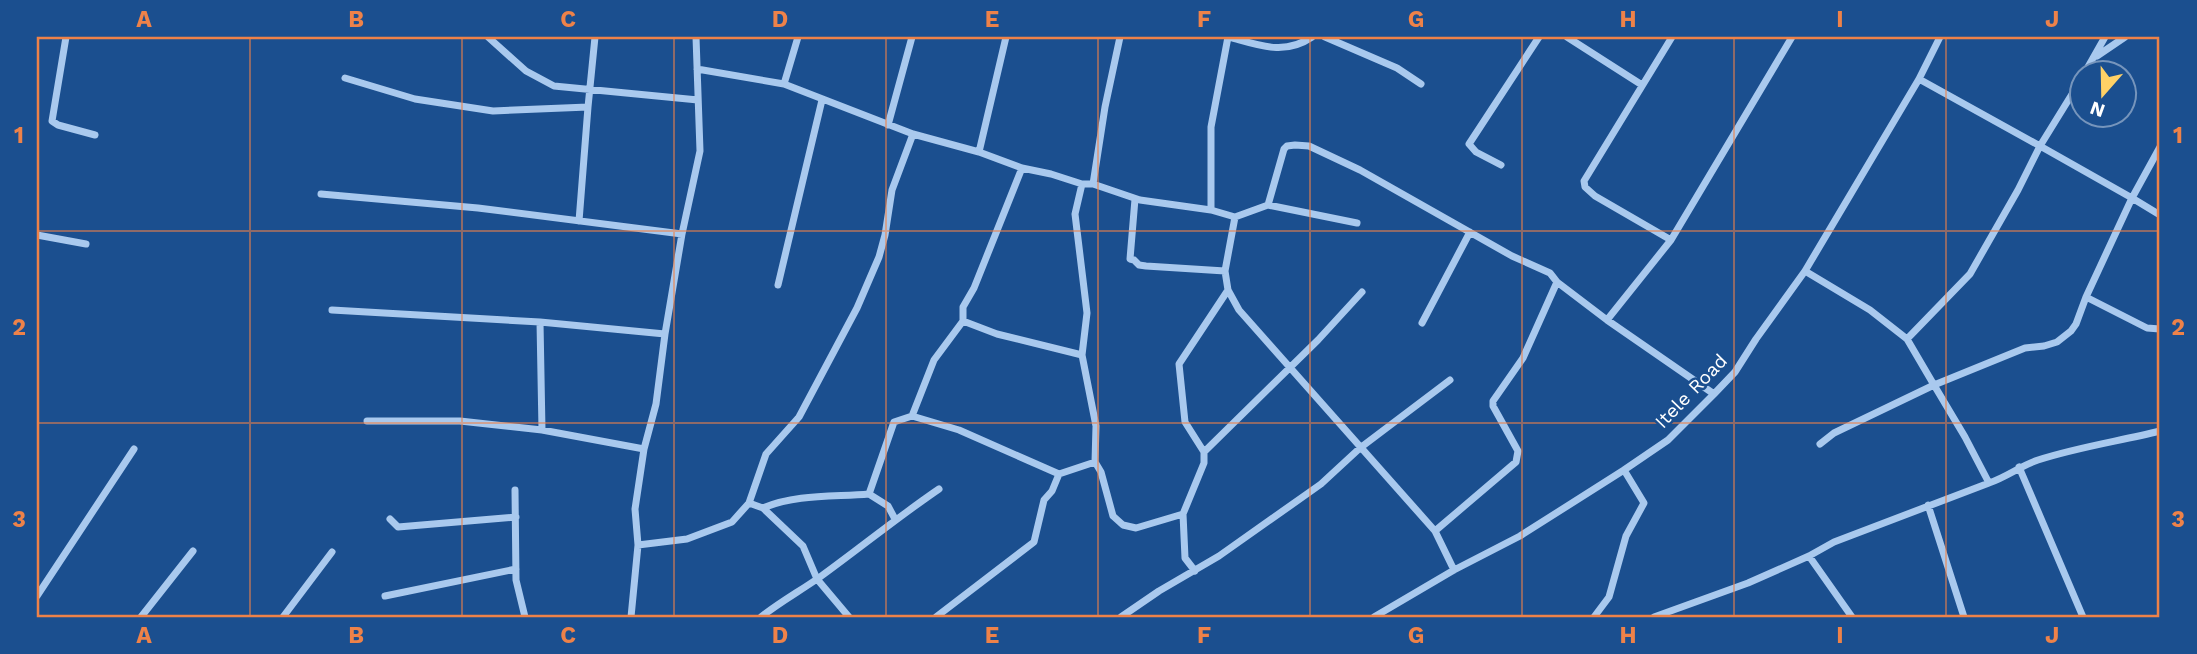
<svg xmlns="http://www.w3.org/2000/svg" width="2197" height="654" font-family="'Work Sans',sans-serif">
	<style>
		.lines { fill: none; stroke-linecap: round; stroke-linejoin: round }
		.street { stroke: #a9c9ee; stroke-width: 7 }
		.grid { fill: none; stroke: #ee8249; stroke-width: 2; stroke-opacity: 0.55 }
		.labels { text-anchor: middle; dominant-baseline: central; stroke-width: 5; stroke-linejoin: round; paint-order: stroke }
		.street-label { font-size: 19px; fill: #fff; stroke: #1b4f8f }
		.neatline { fill: none; stroke: #ee8249; stroke-width: 2.5 }
		.grid-label { font-size: 23px; text-anchor: middle; font-weight: bold; fill: #ee8249 }
	</style>
	<rect width="100%" height="100%" fill="#1b4f8f"/>
	<g class="lines">
		<!-- street -->
		<path class="street" d="M 66,37 L 52,121 L 58,125 L 95,135
			M 488,37 L 526,71 L 554,86 L 698,100
			M 1229,37 C 1259,45 1284,56 1312,37
			M 1325,37 L 1397,68 L 1421,84
			M 1567,37 L 1642,85
			M 2097,56 L 2125,37
			M 697,69 L 784,84 L 913,134 L 979,152 L 1022,168 L 1051,174 L 1082,184 L 1093,184 L 1140,200 L 1211,210 L 1235,217 L 1268,205 L 1357,223
			M 2084,74 L 2105,37
			M 345,78 L 415,99 L 493,111 L 588,107 L 595,37
			M 784,84 L 798,37
			M 888,125 L 912,37
			M 2160,147 L 2132,198 L 2160,215
			M 979,152 L 1006,37
			M 1501,165 L 1476,152 L 1469,144 L 1539,37
			M 1082,184 L 1075,214 L 1087,313 L 1082,355 L 1096,426 L 1095,462 L 1101,472 L 1113,516 L 1123,525 L 1136,528 L 1183,514
			M 1093,184 L 1105,107 L 1120,37
			M 321,194 L 478,208 L 682,234
			M 1137,200 L 1135,199 L 1130,259 L 1134,260 L 1139,265 L 1146,266 L 1225,271
			M 1268,205 L 1284,149 L 1287,146 L 1295,145 L 1309,146 L 1360,170 L 1512,256 L 1550,273 L 1557,282 L 1607,320 L 1714,394
			M 1211,210 L 1211,127 L 1228,37
			M 1235,217 L 1225,271 L 1228,290 L 1239,310 L 1435,531 L 1454,570
			M 579,221 L 588,107
			M 37,235 L 86,244
			M 1671,240 L 1595,196 L 1585,187 L 1584,181 L 1672,37
			M 1805,271 L 1870,310 L 1907,339 L 1934,385 L 2025,348 L 2044,346 L 2057,342 L 2071,331 L 2076,324 L 2086,297 L 2132,198 L 2040,146 L 2082,78
			M 778,285 L 822,100
			M 2086,297 L 2147,328 L 2160,329
			M 332,310 L 540,322 L 665,334
			M 1607,320 L 1671,240 L 1792,37
			M 963,321 L 997,334 L 1082,355
			M 540,322 L 542,430
			M 1422,323 L 1470,232
			M 1907,339 L 1970,274 L 2018,190 L 2040,146 L 1919,79
			M 912,416 L 959,430 L 1059,474 L 1095,462
			M 367,421 L 460,421 L 542,430 L 644,449
			M 1204,452 L 1185,422 L 1179,364 L 1228,290
			M 2019,467 L 2083,617
			M 1989,483 C 2007,477 2020,466 2038,460 C 2078,447 2120,441 2160,431
			M 515,490 L 516,580 L 525,617
			M 869,494 L 888,506 L 895,519
			M 749,503 L 763,508 L 803,546 L 817,579 L 849,617
			M 1928,505 L 1964,617
			M 763,508 C 796,494 834,497 869,494 L 894,422 L 912,416 L 934,360 L 963,321 L 963,307 L 974,288 L 1022,168
			M 390,519 L 398,527 L 516,517
			M 1435,531 L 1516,462 L 1518,451 L 1493,406 L 1493,401 L 1523,358 L 1557,282
			M 638,545 L 687,539 L 732,522 L 749,503 L 766,454 L 799,417 L 857,308 L 879,257 L 885,235 L 892,190 L 913,134
			M 1809,556 L 1852,617
			M 1195,571 L 1185,558 L 1183,514 L 1204,463 L 1204,452 L 1318,340 L 1362,292
			M 37,596 L 134,449
			M 385,596 L 516,569
			M 141,617 L 193,551
			M 283,617 L 332,552
			M 631,617 L 638,545 L 635,509 L 644,449 L 656,404 L 665,334 L 682,234 L 700,151 L 696,37
			M 761,617 C 780,602 800,591 820,577 C 860,548 898,517 939,489
			M 936,617 L 1034,542 L 1044,500 L 1052,491 L 1059,474
			M 1121,617 L 1159,591 L 1219,556 L 1321,484 L 1360,448 L 1450,380
			M 1374,617 L 1454,570 L 1520,536 L 1624,470 L 1668,440 L 1714,394 L 1735,372 L 1756,339 L 1805,271 L 1919,79 L 1940,37
			M 1594,617 L 1609,597 L 1626,536 L 1644,503 L 1624,470
			M 1654,617 L 1748,583 L 1809,556 L 1834,542 L 1989,483 L 1965,437 L 1934,385 L 1834,433 L 1820,444"/>
	</g>
	<!-- grid -->
	<path class="grid" d="M 250,37 L 250,617M 462,37 L 462,617M 674,37 L 674,617M 886,37 L 886,617M 1098,37 L 1098,617M 1310,37 L 1310,617M 1522,37 L 1522,617M 1734,37 L 1734,617M 1946,37 L 1946,617M 37,231 L 2160,231M 37,423 L 2160,423"/>
	<g class="labels">
		<!-- street labels -->
		<g class="street-label">
			<text transform="translate(1691 391) rotate(-46)">Itele Road</text>
		</g>
	</g>
	<!-- border -->
	<rect width="2197" height="654" fill="none" stroke="#1b4f8f" stroke-width="77"/>
	<!-- north arrow -->
	<g transform="translate(2103 94) rotate(200)"><circle r="33" fill="#1b4f8f" stroke="#7695bc" stroke-width="2"/>
	<path d="M0-5L12 26L0 18L-12 26Z" fill="#ffd166"/>
	<text y="-10" font-size="19" font-weight="bold" text-anchor="middle" fill="#ffffff">N</text>
	</g>
	<rect x="38" y="38" width="2120" height="578" class="neatline"/>
	<g class="grid-label">
		<text x="144" y="27">A</text>
		<text x="356" y="27">B</text>
		<text x="568" y="27">C</text>
		<text x="780" y="27">D</text>
		<text x="992" y="27">E</text>
		<text x="1204" y="27">F</text>
		<text x="1416" y="27">G</text>
		<text x="1628" y="27">H</text>
		<text x="1840" y="27">I</text>
		<text x="2052" y="27">J</text>
		<text x="19" y="143">1</text>
		<text x="2178" y="143">1</text>
		<text x="19" y="335">2</text>
		<text x="2178" y="335">2</text>
		<text x="19" y="527">3</text>
		<text x="2178" y="527">3</text>
		<text x="144" y="643">A</text>
		<text x="356" y="643">B</text>
		<text x="568" y="643">C</text>
		<text x="780" y="643">D</text>
		<text x="992" y="643">E</text>
		<text x="1204" y="643">F</text>
		<text x="1416" y="643">G</text>
		<text x="1628" y="643">H</text>
		<text x="1840" y="643">I</text>
		<text x="2052" y="643">J</text>
	</g>
</svg>
